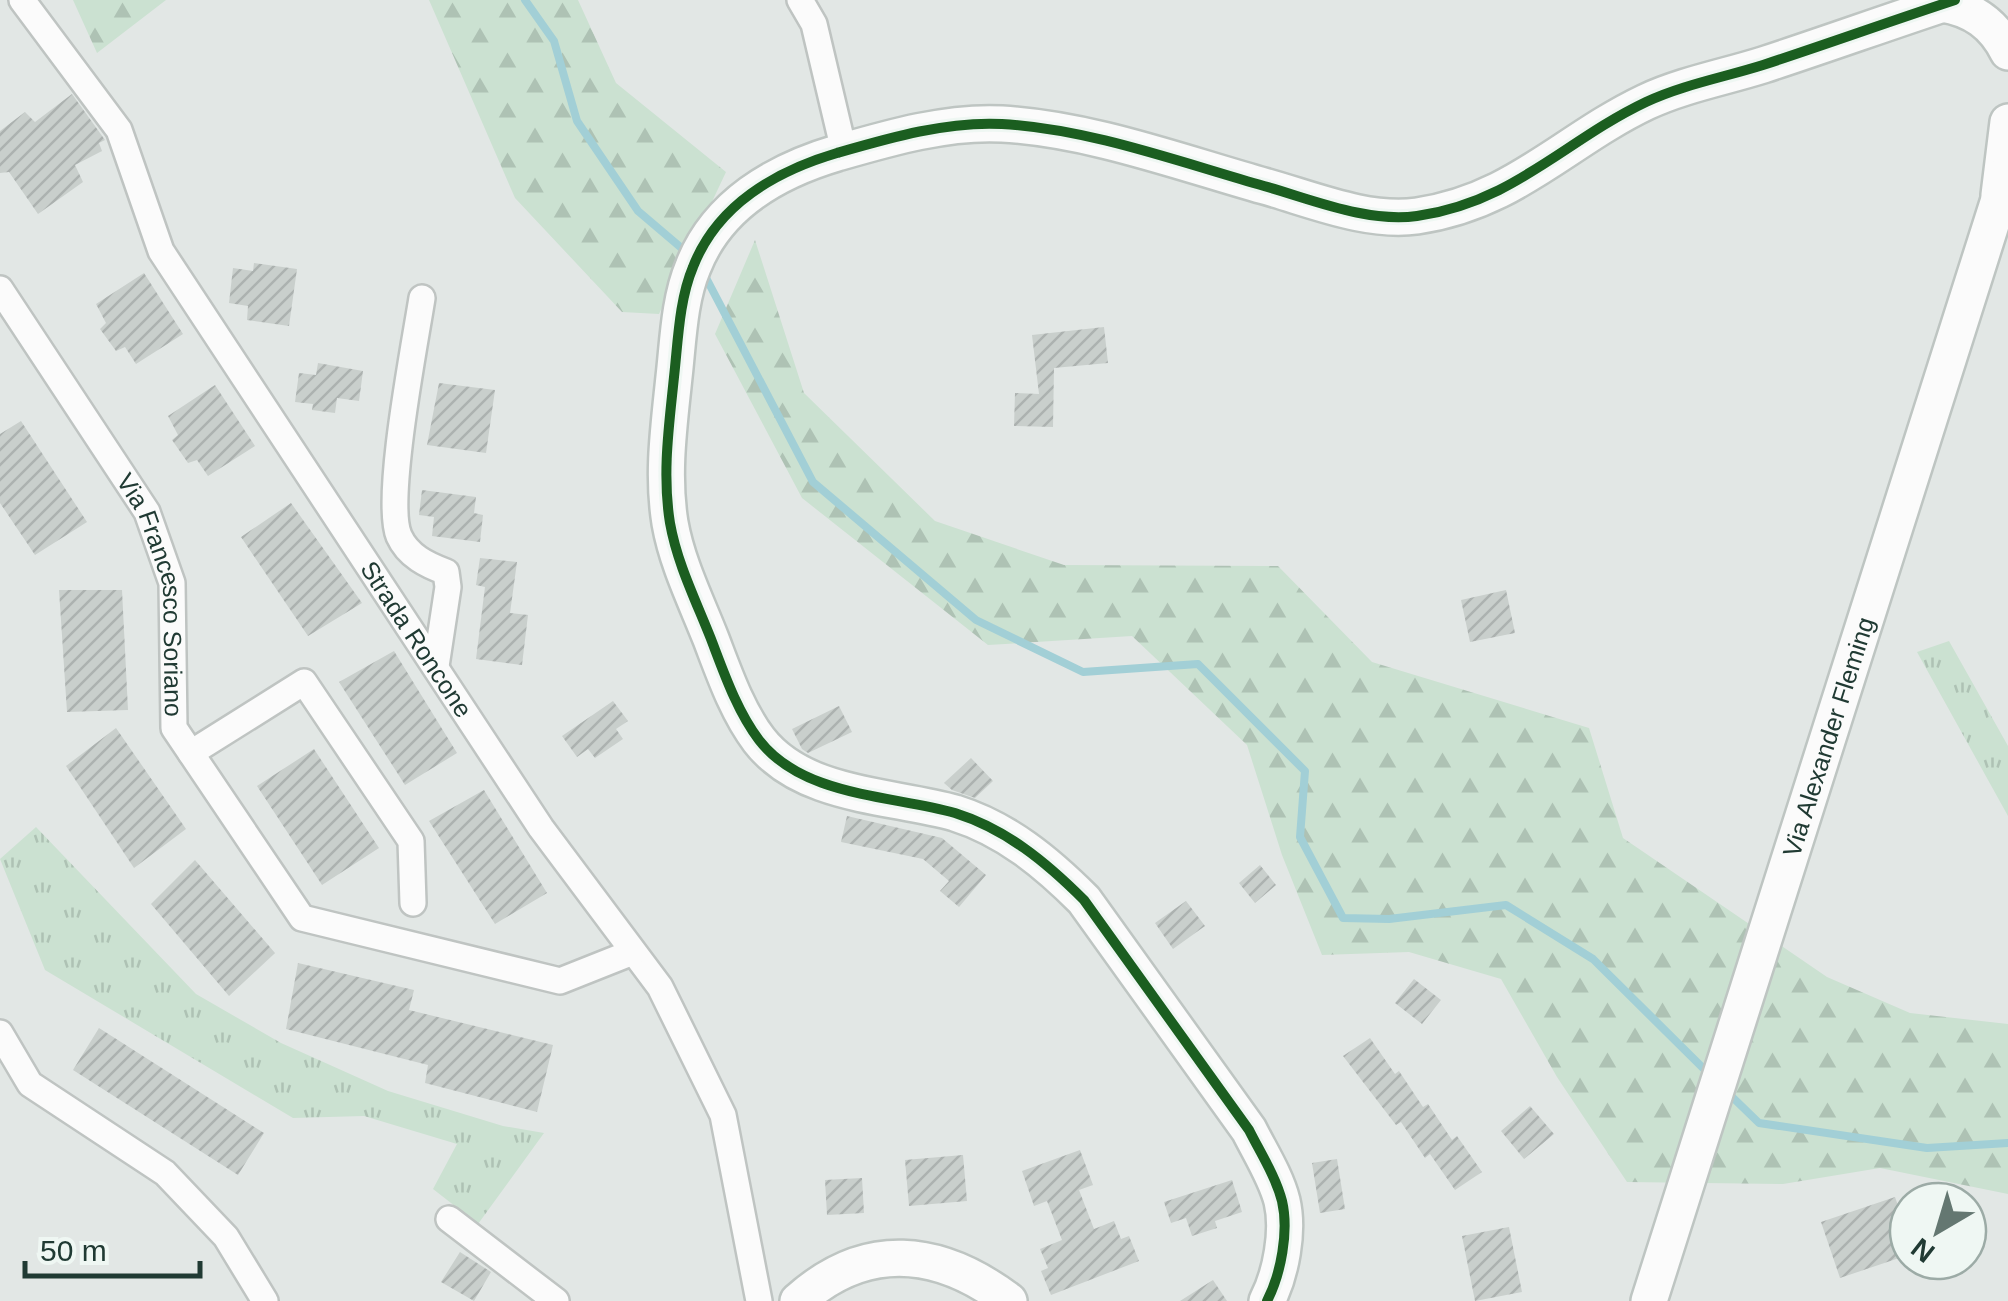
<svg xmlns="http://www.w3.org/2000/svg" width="2008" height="1301" font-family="Arial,sans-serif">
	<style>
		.grass { fill: url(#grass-tufts) }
		.forest { fill: url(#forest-firs) }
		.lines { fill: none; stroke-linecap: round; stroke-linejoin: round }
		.stream { stroke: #a2cfd6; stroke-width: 8 }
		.building { fill: url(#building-hatch) }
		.street-casing { stroke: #bfc4c2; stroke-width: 30 }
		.secondary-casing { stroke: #bec5c2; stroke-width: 40 }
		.street { stroke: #fbfbfb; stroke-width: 25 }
		.secondary { stroke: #fbfbfb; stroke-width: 35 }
		.cycleway-casing { stroke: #eff7f3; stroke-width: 16 }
		.cycleway { stroke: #1b5e20; stroke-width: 10 }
		.labels { text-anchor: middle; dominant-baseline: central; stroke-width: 9; stroke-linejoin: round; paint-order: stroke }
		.street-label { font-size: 25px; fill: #203a33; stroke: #eff7f3 }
	</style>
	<defs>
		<pattern id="grass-tufts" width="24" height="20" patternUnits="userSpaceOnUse" patternTransform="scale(2.5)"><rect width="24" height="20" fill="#cbe1d1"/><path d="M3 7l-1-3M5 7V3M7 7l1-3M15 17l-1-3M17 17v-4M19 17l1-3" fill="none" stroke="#aec2b4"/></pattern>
		<pattern id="forest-firs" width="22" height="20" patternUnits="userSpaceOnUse" patternTransform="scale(2.5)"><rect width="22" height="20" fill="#cbe1d1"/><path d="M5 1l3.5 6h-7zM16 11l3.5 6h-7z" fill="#aec2b4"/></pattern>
		<pattern id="building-hatch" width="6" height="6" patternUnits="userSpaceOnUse" patternTransform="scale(2.5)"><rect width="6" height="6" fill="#c9cfcc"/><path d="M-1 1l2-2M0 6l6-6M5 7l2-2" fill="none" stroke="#acb2b0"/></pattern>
	</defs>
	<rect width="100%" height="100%" fill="#e2e7e5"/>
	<!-- grass -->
	<path class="grass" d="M 1949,641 L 2008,746 L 2008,816 L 1917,652 Z
		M 36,827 L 196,994 L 281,1043 L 388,1091 L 503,1126 L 544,1133 L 478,1224 L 433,1189 L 457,1144 L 364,1116 L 293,1118 L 45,970 L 0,859 Z"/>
	<!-- forest -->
	<path class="forest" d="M 73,0 L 166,0 L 97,53 Z
		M 429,0 L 578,0 L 616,83 L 726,172 L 659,314 L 622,312 L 515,198 Z
		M 755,240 L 804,393 L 935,521 L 1064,565 L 1278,566 L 1372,662 L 1589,728 L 1623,838 L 1827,977 L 1910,1013 L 2008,1024 L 2008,1194 L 1880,1168 L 1783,1184 L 1627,1182 L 1557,1077 L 1501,979 L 1409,952 L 1322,955 L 1282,855 L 1247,745 L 1132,636 L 988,645 L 802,498 L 715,334 Z"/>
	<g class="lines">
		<!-- stream -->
		<path class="stream" d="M 525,0 L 554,41 L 577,121 L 638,211 L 685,251
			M 704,274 L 813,482 L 976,620 L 1083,672 L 1198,664 L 1305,771 L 1300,837 L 1343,918 L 1389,919 L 1506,905 L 1593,959 L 1708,1073
			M 1725,1090 L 1759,1123 L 1927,1148 L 2008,1143"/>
	</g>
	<!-- building -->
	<path class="building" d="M 72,94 L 105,140 L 99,143 L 102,151 L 75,165 L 83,182 L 38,214 L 9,172 L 0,173 L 0,131 L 25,112 L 35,122 Z
		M 254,263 L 297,269 L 289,326 L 247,320 L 248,306 L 229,303 L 233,268 L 253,271 Z
		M 144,273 L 183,334 L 136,364 L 125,347 L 116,351 L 100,329 L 106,323 L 96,304 Z
		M 1104,327 L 1108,363 L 1054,368 L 1053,427 L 1014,426 L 1015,393 L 1039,394 L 1032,335 Z
		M 318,363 L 363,371 L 359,401 L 337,398 L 335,413 L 312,410 L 313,404 L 295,402 L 299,373 L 316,375 Z
		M 439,383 L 495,390 L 486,453 L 427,445 Z
		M 215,385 L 255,446 L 208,476 L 197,460 L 188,463 L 172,440 L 178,435 L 168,416 Z
		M 21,421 L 87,522 L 35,555 L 0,503 L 0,434 Z
		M 422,490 L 476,497 L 474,513 L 483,515 L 480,542 L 432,536 L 434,517 L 419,515 Z
		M 291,503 L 362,603 L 308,636 L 241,537 Z
		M 480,558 L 517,562 L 510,613 L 528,615 L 522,665 L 476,659 L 485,587 L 476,585 Z
		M 59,590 L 122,590 L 128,710 L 67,712 Z
		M 1506,590 L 1515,633 L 1470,642 L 1461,600 Z
		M 394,651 L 457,753 L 405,785 L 339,682 Z
		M 613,701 L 628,721 L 616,729 L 623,739 L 595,758 L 588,749 L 577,757 L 562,736 Z
		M 839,706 L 852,732 L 808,753 L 802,749 L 792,729 Z
		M 116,728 L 186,829 L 134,868 L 66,766 Z
		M 314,749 L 379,848 L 322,885 L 257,786 Z
		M 971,758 L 993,781 L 975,798 L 952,790 L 944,783 Z
		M 484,790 L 547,893 L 495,924 L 429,821 Z
		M 847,816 L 942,838 L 986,875 L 959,907 L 940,891 L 949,881 L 923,859 L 841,842 Z
		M 195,860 L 275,953 L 229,996 L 151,904 Z
		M 1260,865 L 1276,885 L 1255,903 L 1239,883 Z
		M 1186,901 L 1205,926 L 1173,949 L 1155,923 Z
		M 298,963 L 414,990 L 409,1010 L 553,1045 L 537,1112 L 425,1083 L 428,1065 L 286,1029 Z
		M 1414,979 L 1441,1000 L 1422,1024 L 1395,1003 Z
		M 99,1028 L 264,1133 L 238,1175 L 73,1070 Z
		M 1370,1038 L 1395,1074 L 1399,1071 L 1423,1107 L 1428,1104 L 1452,1140 L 1457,1136 L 1482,1172 L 1455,1190 L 1430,1154 L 1425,1158 L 1401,1122 L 1396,1125 L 1343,1056 Z
		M 1530,1106 L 1554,1134 L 1524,1159 L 1501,1131 Z
		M 1080,1150 L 1093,1185 L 1079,1190 L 1094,1229 L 1114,1221 L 1121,1239 L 1129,1236 L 1139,1261 L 1051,1295 L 1041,1271 L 1048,1268 L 1040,1249 L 1062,1240 L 1047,1201 L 1034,1206 L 1022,1171 Z
		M 963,1155 L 967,1201 L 909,1206 L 905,1160 Z
		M 1337,1159 L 1345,1209 L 1320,1213 L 1312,1163 Z
		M 862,1178 L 864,1213 L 827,1215 L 825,1180 Z
		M 1232,1180 L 1242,1212 L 1215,1221 L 1217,1228 L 1192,1236 L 1186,1218 L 1171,1223 L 1164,1202 Z
		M 1895,1197 L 1908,1234 L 1908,1255 L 1840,1278 L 1821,1222 Z
		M 1509,1227 L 1522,1292 L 1475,1301 L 1462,1236 Z
		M 460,1252 L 491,1272 L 474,1301 L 441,1282 Z
		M 1213,1280 L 1227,1301 L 1180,1301 Z"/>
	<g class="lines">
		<defs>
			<g id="street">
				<path id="s1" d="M 22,0 L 119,130 L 161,251 L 541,828 L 660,987 L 723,1115 L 759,1301"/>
				<path d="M 800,0 L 814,24 L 844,151"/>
				<path id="s2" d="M 0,289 L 147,512 L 172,583 L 174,728 L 302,918 L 560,981 L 633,952"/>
				<path d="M 422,298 C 415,343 384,501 399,536 C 408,556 427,565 446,572 L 448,587 L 436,666"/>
				<path d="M 191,753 L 304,682 L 411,841 L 413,903"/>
				<path d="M 0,1033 L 30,1084 L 165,1173 L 226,1237 L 265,1301"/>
				<path d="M 449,1219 L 556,1301"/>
			</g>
			<g id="secondary">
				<path d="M 1942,4 C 1973,9 1994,24 2008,52"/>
				<path d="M 1999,195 L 2008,122"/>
				<path d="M 798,1301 C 866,1240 939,1248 1009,1301"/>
				<path d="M 1267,1301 C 1281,1274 1289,1231 1282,1201 C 1276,1177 1260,1152 1249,1130 L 1084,900 C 1046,862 1006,829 955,813 C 891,795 803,797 759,740 C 737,711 724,673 711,639 C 696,601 677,563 670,523 C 662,474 669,426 674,377 C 678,342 679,300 693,267 C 717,205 776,171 837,153 C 889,138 947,121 1002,124 C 1090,129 1179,162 1264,186 C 1311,199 1367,223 1417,216 C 1514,202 1564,141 1646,102 C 1682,85 1725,77 1763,65 C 1827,44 1891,21 1955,0"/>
				<path id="s3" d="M 1649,1301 L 2008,171"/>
			</g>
		</defs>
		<!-- street casing -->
		<use href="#street" class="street-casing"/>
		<!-- secondary casing -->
		<use href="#secondary" class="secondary-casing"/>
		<!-- street -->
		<use href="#street" class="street"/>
		<!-- secondary -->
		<use href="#secondary" class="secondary"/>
		<defs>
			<path id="cycleway" d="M 1267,1301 C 1281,1274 1289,1231 1282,1201 C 1276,1177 1260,1152 1249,1130 L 1084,900 C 1046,862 1006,829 955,813 C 891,795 803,797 759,740 C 737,711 724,673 711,639 C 696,601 677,563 670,523 C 662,474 669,426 674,377 C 678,342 679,300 693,267 C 717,205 776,171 837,153 C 889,138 947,121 1002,124 C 1090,129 1179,162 1264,186 C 1311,199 1367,223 1417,216 C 1514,202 1564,141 1646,102 C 1682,85 1725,77 1763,65 C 1827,44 1891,21 1955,0"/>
		</defs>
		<!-- cycleway casing -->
		<use href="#cycleway" class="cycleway-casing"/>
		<!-- cycleway -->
		<use href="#cycleway" class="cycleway"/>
	</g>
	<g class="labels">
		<!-- street labels -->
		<g class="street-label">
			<text stroke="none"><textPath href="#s2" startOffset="350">Via Francesco Soriano</textPath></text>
			<text stroke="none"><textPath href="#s1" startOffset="755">Strada Roncone</textPath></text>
			<text stroke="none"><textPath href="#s3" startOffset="592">Via Alexander Fleming</textPath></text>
		</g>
	</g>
	<!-- north arrow -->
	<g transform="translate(1938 1231) rotate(218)"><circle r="48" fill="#eff7f3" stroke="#9caba6" stroke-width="2.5"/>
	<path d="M0-8L18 38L0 25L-18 38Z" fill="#647771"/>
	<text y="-15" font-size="28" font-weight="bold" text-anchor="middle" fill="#203a33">N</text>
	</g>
	<!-- scale -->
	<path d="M25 1261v15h175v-15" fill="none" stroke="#203a33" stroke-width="5"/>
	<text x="40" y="1261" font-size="30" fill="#203a33" stroke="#eff7f3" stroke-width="8" paint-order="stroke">50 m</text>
</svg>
